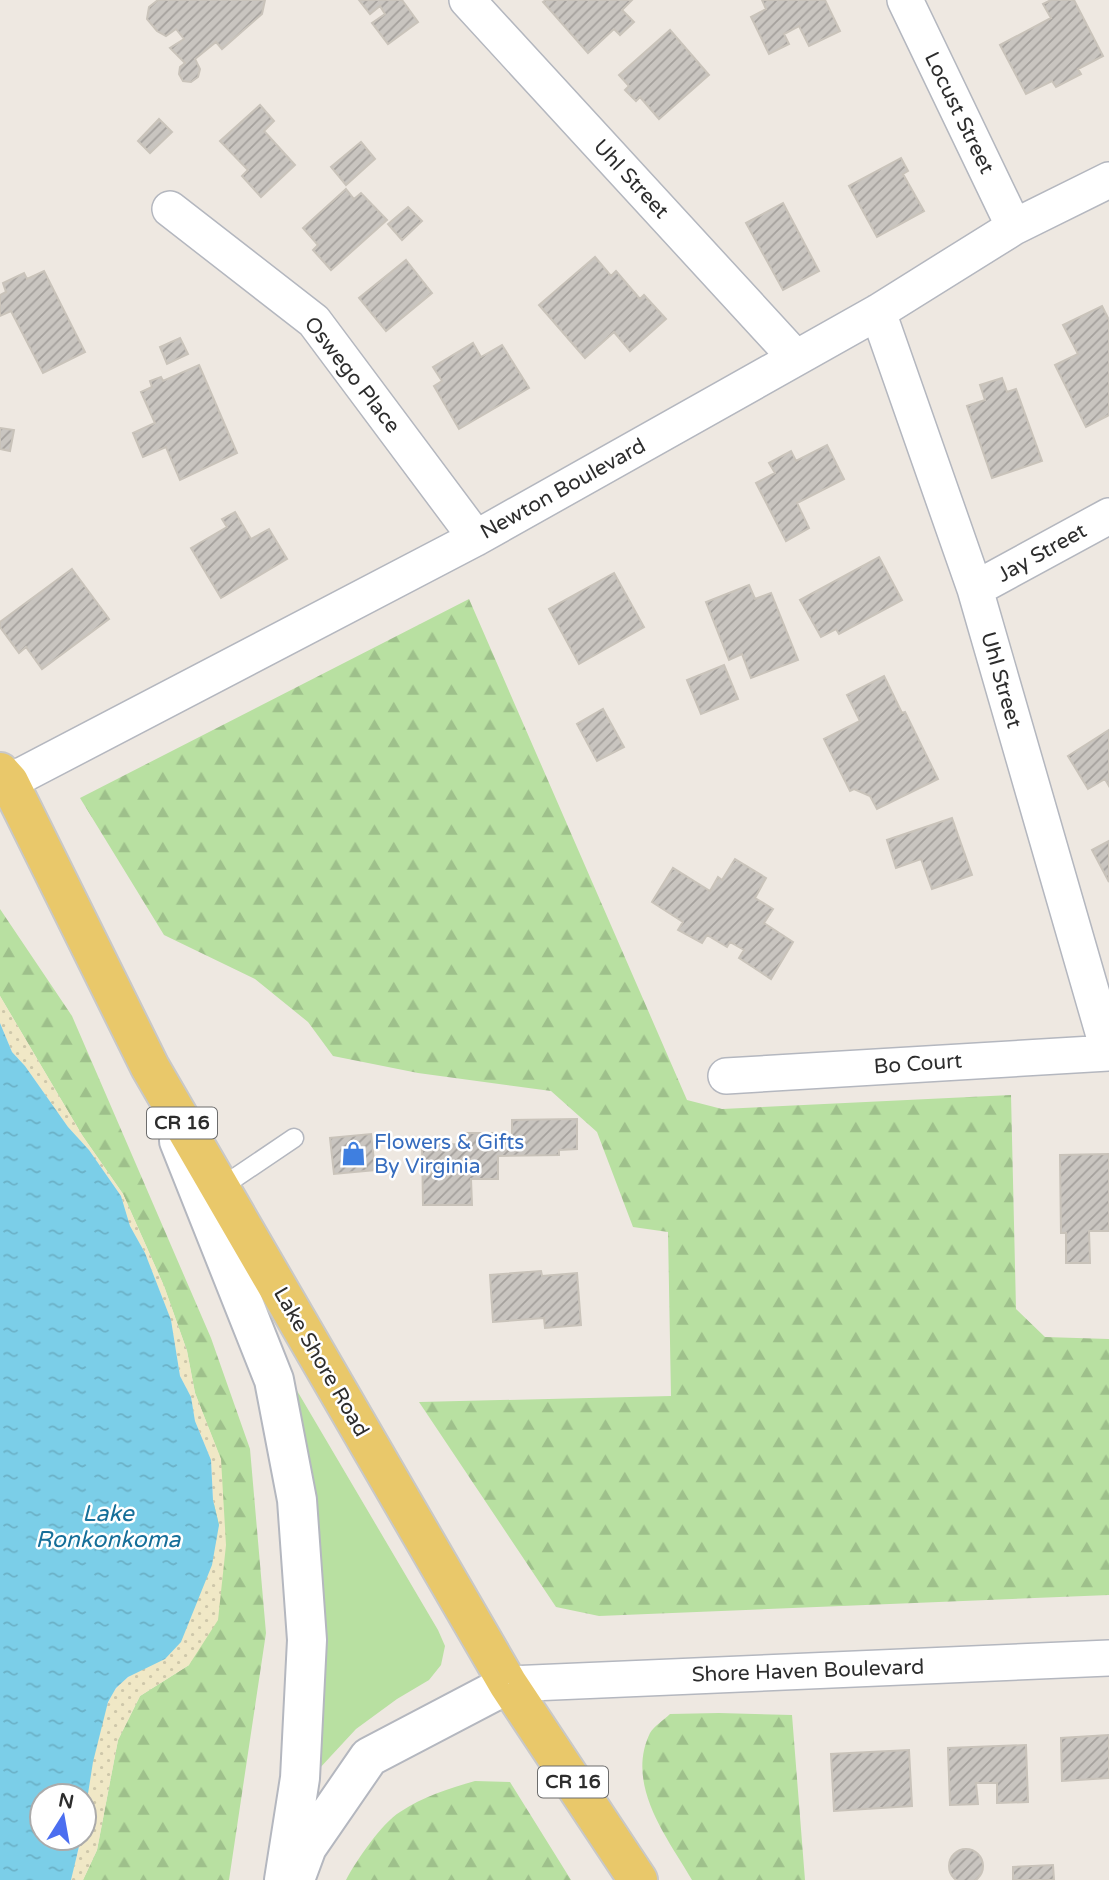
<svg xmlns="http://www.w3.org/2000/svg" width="1109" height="1880" font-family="'Varela Round',sans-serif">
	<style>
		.grass { fill: #b8e0a1 }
		.forest { fill: url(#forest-firs) }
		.sand { fill: url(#sand-dots) }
		.water { fill: url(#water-ripples) }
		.building { fill: url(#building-hatch); stroke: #c9c3ba; stroke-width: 2 }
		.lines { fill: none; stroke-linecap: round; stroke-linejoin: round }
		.service-casing { stroke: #b4b7bf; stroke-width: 21 }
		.minor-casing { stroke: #b4b7bf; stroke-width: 38 }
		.secondary-casing { stroke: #b4b7bf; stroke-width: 42 }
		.primary-casing { stroke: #c8c8c8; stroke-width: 42 }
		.service { stroke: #fff; stroke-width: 18 }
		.minor { stroke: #fff; stroke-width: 35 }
		.secondary { stroke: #fff; stroke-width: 38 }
		.primary { stroke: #e9c86a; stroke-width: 38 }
		.labels { text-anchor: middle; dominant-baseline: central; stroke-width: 5; stroke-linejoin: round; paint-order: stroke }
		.shield { fill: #fff; stroke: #6c6c6c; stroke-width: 2 }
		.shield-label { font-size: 19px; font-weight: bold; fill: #2d2d2d }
		.street-label { font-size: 21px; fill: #2d2d2d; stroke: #fff }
		.shop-label { font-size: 21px; fill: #366cbe; stroke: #fff; text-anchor: start }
		.water-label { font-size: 23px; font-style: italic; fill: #166f99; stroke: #fff }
	</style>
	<defs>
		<pattern id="forest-firs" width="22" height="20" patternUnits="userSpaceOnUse" patternTransform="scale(1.75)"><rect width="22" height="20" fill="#b8e0a1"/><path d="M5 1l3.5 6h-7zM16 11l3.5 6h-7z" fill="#9ec08b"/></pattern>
		<pattern id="sand-dots" width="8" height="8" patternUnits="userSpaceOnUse" patternTransform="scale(1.75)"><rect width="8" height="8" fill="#f0e8c6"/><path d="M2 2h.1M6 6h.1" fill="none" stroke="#cec7aa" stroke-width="1.8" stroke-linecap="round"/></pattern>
		<pattern id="water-ripples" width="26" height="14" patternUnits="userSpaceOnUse" patternTransform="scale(1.75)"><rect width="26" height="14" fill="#7bcee8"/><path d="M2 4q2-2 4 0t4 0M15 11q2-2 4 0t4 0" fill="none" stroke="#6bb1c7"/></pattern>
		<pattern id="building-hatch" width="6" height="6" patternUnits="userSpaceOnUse" patternTransform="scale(1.75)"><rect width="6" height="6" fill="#c9c5c0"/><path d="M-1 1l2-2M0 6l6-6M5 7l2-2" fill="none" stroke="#a4a09c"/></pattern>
	</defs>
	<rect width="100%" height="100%" fill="#eee8e1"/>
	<!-- grass -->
	<path class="grass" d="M 276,1355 L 438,1630 L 445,1646 L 441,1665 L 429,1680 L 397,1699 L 356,1729 L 318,1770 L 325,1644 L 321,1562 L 310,1480 Z"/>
	<!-- forest -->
	<path class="forest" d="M 469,599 L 687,1100 L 722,1109 L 1011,1095 L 1016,1309 L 1045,1337 L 1109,1339 L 1109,1595 L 599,1616 L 556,1607 L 419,1402 L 671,1396 L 668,1232 L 633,1227 L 597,1132 L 551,1091 L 418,1073 L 333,1056 L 308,1022 L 255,979 L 164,935 L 80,798 Z
		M 0,909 L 72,1016 L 211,1338 L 250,1449 L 266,1633 L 229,1880 L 83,1880 L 97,1850 L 118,1740 L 140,1696 L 189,1665 L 221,1460 L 195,1393 L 187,1351 L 164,1286 L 123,1194 L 82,1135 L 0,996 Z
		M 719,1713 L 792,1715 L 805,1880 L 692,1880 C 667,1837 625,1785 650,1733 C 654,1726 664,1720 670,1714 Z
		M 475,1781 L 510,1782 L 571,1880 L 346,1880 C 356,1861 382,1823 400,1812 C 422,1797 450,1788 475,1781 Z"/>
	<!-- sand -->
	<path class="sand" d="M 0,996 L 82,1135 L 123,1194 L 164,1286 L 187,1351 L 195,1393 L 221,1459 L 226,1545 L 218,1620 L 189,1665 L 140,1696 L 118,1740 L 97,1850 L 83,1880 L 71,1880 C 73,1866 79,1852 81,1838 L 84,1838 C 84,1807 97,1714 115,1690 C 126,1675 147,1666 165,1659 L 219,1525 L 213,1500 L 211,1460 L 195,1421 L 191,1397 L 180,1376 L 171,1320 L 145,1253 L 130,1226 L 121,1196 L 89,1150 L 68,1127 L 25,1066 L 12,1052 L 0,1023 Z"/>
	<!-- water -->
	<path class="water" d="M 0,1023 L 12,1052 L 25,1066 L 68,1127 L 89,1150 L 121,1196 L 130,1226 L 145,1253 L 171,1320 L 180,1376 L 191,1397 L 195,1421 L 211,1460 L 213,1500 L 219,1525 L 212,1565 L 181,1642 L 165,1659 L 128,1677 L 116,1688 L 108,1702 L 93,1762 L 84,1819 L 84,1796 L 42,1796 L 42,1838 L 81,1838 L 71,1880 L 0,1880 Z"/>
	<!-- building -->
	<path class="building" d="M 158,0 L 265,0 L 262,14 L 222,49 L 216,42 L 195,59 L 200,69 L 198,77 L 191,82 L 183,81 L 179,74 L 180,67 L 185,63 L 170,48 L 184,39 L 176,29 L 166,36 L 157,31 L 147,19 L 149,7 Z
		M 359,0 L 402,0 L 418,22 L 388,44 L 372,23 L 385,14 L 380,6 L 370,14 Z
		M 546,0 L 632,0 L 622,10 L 634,22 L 620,35 L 614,29 L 588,53 L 543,2 Z
		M 762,0 L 825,0 L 840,31 L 809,46 L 799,26 L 784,34 L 789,44 L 769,54 L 751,17 L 766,9 Z
		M 1051,0 L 1074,0 L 1103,56 L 1078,69 L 1081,74 L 1056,87 L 1052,81 L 1026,94 L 1000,45 L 1051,18 L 1043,4 Z
		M 670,30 L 709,75 L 659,119 L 640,97 L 636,101 L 625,90 L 629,86 L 619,75 Z
		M 260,105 L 274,121 L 264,131 L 295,165 L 261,197 L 242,176 L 248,170 L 220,141 Z
		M 159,119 L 172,132 L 150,153 L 138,141 Z
		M 361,142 L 375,159 L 346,185 L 331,167 Z
		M 901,158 L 908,171 L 903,174 L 924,211 L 877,237 L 849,186 Z
		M 346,189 L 354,199 L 361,193 L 387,220 L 331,270 L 313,250 L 318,245 L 303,228 Z
		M 783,203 L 819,271 L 783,290 L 746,223 Z
		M 408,207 L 422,221 L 402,240 L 388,224 Z
		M 595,257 L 611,276 L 616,271 L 640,299 L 644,295 L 666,319 L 630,351 L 614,332 L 585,358 L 539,305 Z
		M 406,260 L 432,293 L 386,331 L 359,298 Z
		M 44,271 L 85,352 L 43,373 L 11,311 L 0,316 L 0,295 L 6,292 L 3,283 L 24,273 L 27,279 Z
		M 1102,306 L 1109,320 L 1109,415 L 1086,427 L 1055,365 L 1078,354 L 1063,325 Z
		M 180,338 L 188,354 L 167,364 L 160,347 Z
		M 473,343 L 481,357 L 502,345 L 529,388 L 459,429 L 434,386 L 442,381 L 433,367 Z
		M 199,365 L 237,453 L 180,480 L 166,447 L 143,457 L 133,433 L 155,423 L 141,392 L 152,387 L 150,381 L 161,377 L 163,381 Z
		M 1002,378 L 1007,392 L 1016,389 L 1042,461 L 992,478 L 967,406 L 985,400 L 980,385 Z
		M 0,428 L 14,430 L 10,451 L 0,449 Z
		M 827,445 L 844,479 L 797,503 L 809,528 L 786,541 L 756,483 L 775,473 L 769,463 L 791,451 L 796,461 Z
		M 235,512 L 251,539 L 269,529 L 287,559 L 221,598 L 191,548 L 227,527 L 222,519 Z
		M 879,557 L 902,600 L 839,634 L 836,629 L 821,637 L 800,600 Z
		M 72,569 L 109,619 L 42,669 L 26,647 L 19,653 L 0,627 L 0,622 Z
		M 614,573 L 644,627 L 579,664 L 549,609 Z
		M 749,585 L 755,599 L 771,593 L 798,660 L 751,678 L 742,654 L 729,660 L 706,602 Z
		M 724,665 L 738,699 L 701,714 L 687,680 Z
		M 884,676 L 902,713 L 905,712 L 938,779 L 877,809 L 870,796 L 854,789 L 850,791 L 824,739 L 860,721 L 847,695 Z
		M 603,709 L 624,747 L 597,761 L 577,724 Z
		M 1109,730 L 1109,786 L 1105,779 L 1088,789 L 1068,756 Z
		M 952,818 L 972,875 L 932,889 L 921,859 L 896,868 L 887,840 Z
		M 1109,841 L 1109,882 L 1092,850 Z
		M 735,859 L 766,878 L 755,898 L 773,909 L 764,923 L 793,942 L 771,979 L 739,958 L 744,950 L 730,942 L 727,947 L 707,935 L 702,943 L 678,930 L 683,922 L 652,902 L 673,868 L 710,891 L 718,877 L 722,880 Z
		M 577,1119 L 577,1149 L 559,1150 L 559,1155 L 498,1156 L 498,1179 L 471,1179 L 472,1205 L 423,1205 L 422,1145 L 467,1144 L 467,1133 L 493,1133 L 494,1138 L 512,1137 L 512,1120 Z
		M 371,1134 L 375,1170 L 334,1174 L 330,1138 Z
		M 1109,1154 L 1109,1231 L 1089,1231 L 1090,1263 L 1066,1263 L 1066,1233 L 1061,1233 L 1060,1155 Z
		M 541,1271 L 542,1276 L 577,1273 L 581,1325 L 545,1328 L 544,1318 L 493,1322 L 490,1275 Z
		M 1109,1735 L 1109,1778 L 1062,1781 L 1061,1738 Z
		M 1026,1745 L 1028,1802 L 997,1803 L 997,1783 L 976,1783 L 978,1804 L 950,1805 L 948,1748 Z
		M 909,1750 L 912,1806 L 834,1811 L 831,1754 Z
		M949 1866a17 17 0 1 1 34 0a17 17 0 1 1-34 0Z
		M 1053,1865 L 1054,1880 L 1013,1880 L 1013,1867 Z"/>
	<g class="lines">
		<defs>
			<path id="service" d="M 220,1188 L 294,1138"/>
			<path id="minor" d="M 467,0 L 796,358
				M 905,0 L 1014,227
				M 170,209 L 314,321 L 476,538
				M 878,312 L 975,589 L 1109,1053
				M 975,589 L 1109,516
				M 9,782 L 476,538 L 878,312 L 1014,227 L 1109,180
				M 726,1076 L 1109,1053
				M 508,1684 L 1109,1658"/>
			<path id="secondary" d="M 179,1141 L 274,1380 L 297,1500 L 307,1640 L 300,1778 L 284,1880
				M 297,1874 L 307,1847 L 369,1757 L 508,1684"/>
			<path id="primary" d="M 0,772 L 9,782 L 150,1067 L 508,1684 L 638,1880"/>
		</defs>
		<!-- service casing -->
		<use href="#service" class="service-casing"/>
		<!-- minor casing -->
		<use href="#minor" class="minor-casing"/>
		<!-- secondary casing -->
		<use href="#secondary" class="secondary-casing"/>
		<!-- primary casing -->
		<use href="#primary" class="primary-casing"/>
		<!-- service -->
		<use href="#service" class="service"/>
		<!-- minor -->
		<use href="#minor" class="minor"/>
		<!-- secondary -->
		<use href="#secondary" class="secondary"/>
		<!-- primary -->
		<use href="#primary" class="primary"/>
	</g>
	<!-- icons -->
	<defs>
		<symbol id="shop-bare" viewBox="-9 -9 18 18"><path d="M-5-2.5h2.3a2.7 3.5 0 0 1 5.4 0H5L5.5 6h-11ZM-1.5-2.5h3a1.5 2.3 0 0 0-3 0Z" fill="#3f7fe0" stroke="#fff" stroke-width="2.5" paint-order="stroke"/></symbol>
	</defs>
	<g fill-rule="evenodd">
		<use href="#shop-bare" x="336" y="1136" width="35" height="35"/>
	</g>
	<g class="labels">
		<!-- shield labels -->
		<g class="shield">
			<rect x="147" y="1107.5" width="70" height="31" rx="5"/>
			<rect x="538" y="1766.5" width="70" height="31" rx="5"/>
		</g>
		<g class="shield-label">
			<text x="182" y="1123">CR 16</text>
			<text x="573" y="1782">CR 16</text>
		</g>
		<!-- street labels -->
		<g class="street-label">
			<text transform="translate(959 113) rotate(64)">Locust Street</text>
			<text transform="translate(631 179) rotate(47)">Uhl Street</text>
			<text transform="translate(352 375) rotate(52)">Oswego Place</text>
			<text transform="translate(563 489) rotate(-29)">Newton Boulevard</text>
			<text transform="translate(1042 553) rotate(-29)">Jay Street</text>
			<text transform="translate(1001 680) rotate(74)">Uhl Street</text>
			<text transform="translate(918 1064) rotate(-4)">Bo Court</text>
			<text transform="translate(321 1362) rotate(60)">Lake Shore Road</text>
			<text transform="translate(808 1671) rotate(-2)">Shore Haven Boulevard</text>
		</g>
		<!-- shop labels -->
		<g class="shop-label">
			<text x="374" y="1142">Flowers &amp; Gifts<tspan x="374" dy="24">By Virginia</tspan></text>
		</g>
		<!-- water labels -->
		<g class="water-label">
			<text x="108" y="1514">Lake<tspan x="108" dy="26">Ronkonkoma</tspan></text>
		</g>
	</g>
	<!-- north arrow -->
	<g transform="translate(63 1817) rotate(11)"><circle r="33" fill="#ffffff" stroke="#ababab" stroke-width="2"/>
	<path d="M0-5L12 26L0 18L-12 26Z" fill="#4b6ef0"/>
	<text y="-10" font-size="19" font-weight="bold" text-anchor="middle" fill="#2d2d2d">N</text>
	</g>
</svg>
